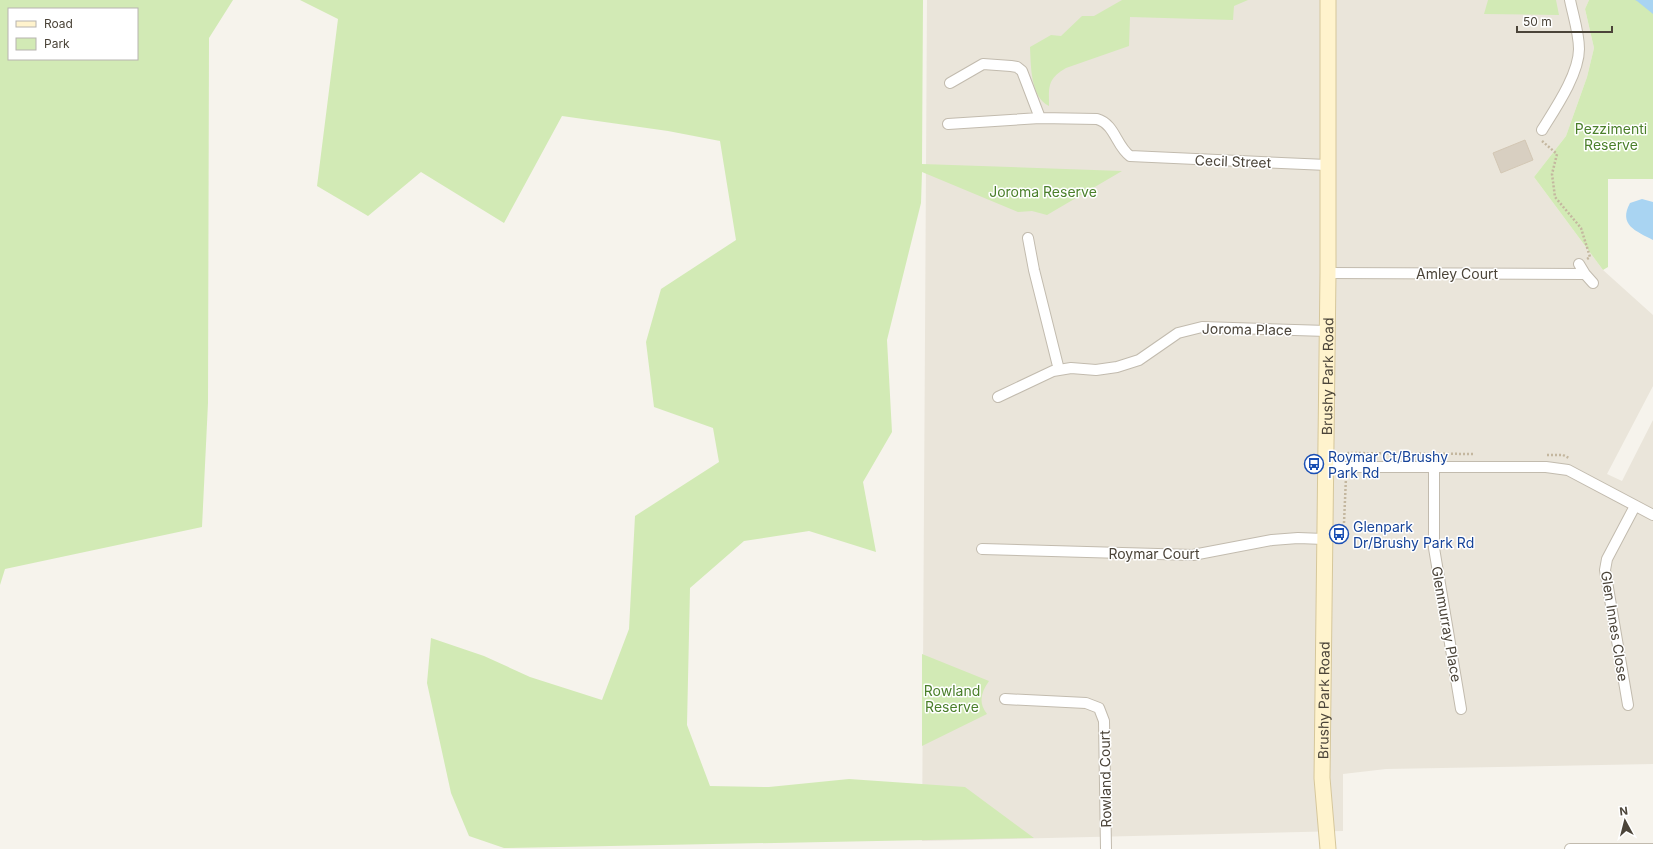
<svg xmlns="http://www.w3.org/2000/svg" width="1653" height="849" font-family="Inter,sans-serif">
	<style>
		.residential { fill: #eae5da }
		.green { fill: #d2eab5; fill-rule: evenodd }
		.water { fill: #a9d4f2 }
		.building { fill: #d8cfc1; stroke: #d3c7b4 }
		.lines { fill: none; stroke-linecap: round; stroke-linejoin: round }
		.minor-casing { stroke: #c2bbae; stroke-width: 12 }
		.secondary-casing { stroke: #d6c79b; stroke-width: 17 }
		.path { stroke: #c4b79f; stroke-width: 2.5; stroke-dasharray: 2 2; stroke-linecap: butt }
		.minor { stroke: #fff; stroke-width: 10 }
		.secondary { stroke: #fff3cd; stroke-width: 15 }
		.labels { text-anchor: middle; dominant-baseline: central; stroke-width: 3; stroke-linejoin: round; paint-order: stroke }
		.park-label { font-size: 14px; fill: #4a7f2a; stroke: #fff }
		.street-label { font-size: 14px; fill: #4b4439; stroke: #fff }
		.transit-label { font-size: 14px; fill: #164399; stroke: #fff; text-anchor: start }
	</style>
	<rect width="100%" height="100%" fill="#f6f3ec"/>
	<!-- residential -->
	<path class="residential" d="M 927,0 L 1589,0 L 1585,9 L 1594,48 L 1587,77 L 1566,136 L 1534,177 L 1603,270 L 1653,315 L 1653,386 L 1607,474 L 1622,481 L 1653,420 L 1653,764 L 1386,769 L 1343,774 L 1343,831 L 922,841 Z"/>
	<!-- green -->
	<path class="green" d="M 0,0 L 233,0 L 209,38 L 208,403 L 202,527 L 5,569 L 0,585 ZM 9,9 L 137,9 L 137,59 L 9,59 Z
		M 300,0 L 923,0 L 922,164 L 1122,171 L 1047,215 L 1032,211 L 1018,212 L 922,172 L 921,203 L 887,340 L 892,432 L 863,482 L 876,552 L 809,531 L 744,541 L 690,588 L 687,725 L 710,786 L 769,787 L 849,779 L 965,787 L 1034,838 L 504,848 L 469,836 L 451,793 L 427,683 L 431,638 L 484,656 L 530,677 L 602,700 L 629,629 L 635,516 L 719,462 L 713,428 L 654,407 L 646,342 L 661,289 L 736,240 L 720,141 L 668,131 L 562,116 L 504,223 L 421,172 L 368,216 L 317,186 L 338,19 Z
		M 1122,0 L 1248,0 L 1234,6 L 1233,20 L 1130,17 L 1129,46 L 1066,68 C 1047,79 1049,87 1049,106 C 1030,97 1031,65 1030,47 L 1051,35 L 1061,36 L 1082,16 L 1094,16 Z
		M 1488,0 L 1556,0 L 1559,15 L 1484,14 Z
		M 1589,0 L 1653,0 L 1653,179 L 1608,179 L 1608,267 L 1603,270 L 1534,177 L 1566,136 L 1587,77 L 1594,48 L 1585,9 Z
		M 922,654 L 989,681 C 981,692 978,703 987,714 L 922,746 Z"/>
	<!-- water -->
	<path class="water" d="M 1635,0 L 1653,0 L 1653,14 L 1637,1 Z
		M 1642,199 L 1653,202 L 1653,240 C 1636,231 1618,225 1630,203 Z"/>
	<!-- building -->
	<path class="building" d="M 1525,140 L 1533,160 L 1501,173 L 1493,153 Z"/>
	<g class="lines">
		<defs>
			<path id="minor" d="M 950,83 L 983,64 L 1011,66 L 1017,67 L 1022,71 L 1040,118
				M 948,124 L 1040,118 L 1097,119 C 1115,124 1116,146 1130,156 L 1327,165
				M 1542,130 C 1555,109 1579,74 1579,49 C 1579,33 1573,15 1570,0
				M 1028,238 L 1034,270 L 1059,370
				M 1328,273 L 1585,274 L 1579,264
				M 1585,274 L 1593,283
				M 998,397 L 1053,371 L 1071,368 L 1096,370 L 1117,367 L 1139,360 L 1178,333 L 1202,327 L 1327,331
				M 1324,467 L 1546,467 L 1568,470 L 1653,515
				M 1434,467 L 1434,548 L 1461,709
				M 982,549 L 1193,555 L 1272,540 L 1298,538 L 1324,539
				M 1005,699 L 1086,703 L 1099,708 L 1104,721 L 1106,849
				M 1628,705 L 1605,570 L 1607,559 L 1635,506
				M 1570,849 L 1653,849"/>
			<g id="secondary">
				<path id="s1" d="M 1328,849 L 1322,778 L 1328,273 L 1328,0"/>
			</g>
		</defs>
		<!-- minor casing -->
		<use href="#minor" class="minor-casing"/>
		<!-- secondary casing -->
		<use href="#secondary" class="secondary-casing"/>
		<!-- path -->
		<path class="path" d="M 1542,141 L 1557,154 L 1552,174 L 1555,197 L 1581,228 L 1590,257 L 1587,259
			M 1547,455 L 1563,455 L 1569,458
			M 1348,458 L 1348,453 L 1474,454
			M 1344,523 L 1346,477"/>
		<!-- minor -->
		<use href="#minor" class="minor"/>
		<!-- secondary -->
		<use href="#secondary" class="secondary"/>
	</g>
	<!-- icons -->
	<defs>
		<symbol id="bus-ring" viewBox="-11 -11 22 22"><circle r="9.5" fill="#fff" stroke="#1a4fb4" stroke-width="1.5"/><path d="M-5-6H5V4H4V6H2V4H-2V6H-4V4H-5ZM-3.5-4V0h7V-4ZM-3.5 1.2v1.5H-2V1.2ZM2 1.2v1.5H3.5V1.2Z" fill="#1a4fb4"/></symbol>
	</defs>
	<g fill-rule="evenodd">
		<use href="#bus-ring" x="1303" y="453" width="22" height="22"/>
		<use href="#bus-ring" x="1328" y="523" width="22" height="22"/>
	</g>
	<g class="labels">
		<!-- park labels -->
		<g class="park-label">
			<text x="1611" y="128">Pezzimenti<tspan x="1611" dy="16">Reserve</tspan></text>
			<text x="1043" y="191">Joroma Reserve</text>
			<text x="952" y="690">Rowland<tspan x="952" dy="16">Reserve</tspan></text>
		</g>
		<!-- street labels -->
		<g class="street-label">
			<text transform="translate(1233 161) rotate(2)">Cecil Street</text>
			<text x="1457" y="273">Amley Court</text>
			<text transform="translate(1247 329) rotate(1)">Joroma Place</text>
			<text stroke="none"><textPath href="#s1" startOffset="473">Brushy Park Road</textPath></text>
			<text x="1154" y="553">Roymar Court</text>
			<text transform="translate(1447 624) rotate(80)">Glenmurray Place</text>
			<text transform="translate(1615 626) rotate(81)">Glen Innes Close</text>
			<text stroke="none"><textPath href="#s1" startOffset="149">Brushy Park Road</textPath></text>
			<text transform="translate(1105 779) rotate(-91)">Rowland Court</text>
		</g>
		<!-- transit labels -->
		<g class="transit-label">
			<text x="1328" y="456">Roymar Ct/Brushy<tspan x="1328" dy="16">Park Rd</tspan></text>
			<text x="1353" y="526">Glenpark<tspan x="1353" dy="16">Dr/Brushy Park Rd</tspan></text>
		</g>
	</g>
	<!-- legend -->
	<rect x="8" y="8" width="130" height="52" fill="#ffffff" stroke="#b7b4b0"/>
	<rect x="16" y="21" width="20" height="6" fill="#fff3cd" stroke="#b7b4b0"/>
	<text x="44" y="28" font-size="12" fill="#4b4439">Road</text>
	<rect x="16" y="38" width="20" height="12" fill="#d2eab5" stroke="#b7b4b0"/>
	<text x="44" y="48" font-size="12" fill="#4b4439">Park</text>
	<!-- north arrow -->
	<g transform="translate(1625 821) rotate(353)" stroke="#ffffff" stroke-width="3" paint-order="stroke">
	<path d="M0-3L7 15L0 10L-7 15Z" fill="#4b4439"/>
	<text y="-6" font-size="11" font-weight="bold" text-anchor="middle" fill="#4b4439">N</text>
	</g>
	<!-- scale -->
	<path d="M1517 26v6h95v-6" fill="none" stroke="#4b4439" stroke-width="2"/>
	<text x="1523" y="26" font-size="12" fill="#4b4439" stroke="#ffffff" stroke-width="3" paint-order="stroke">50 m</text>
</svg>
